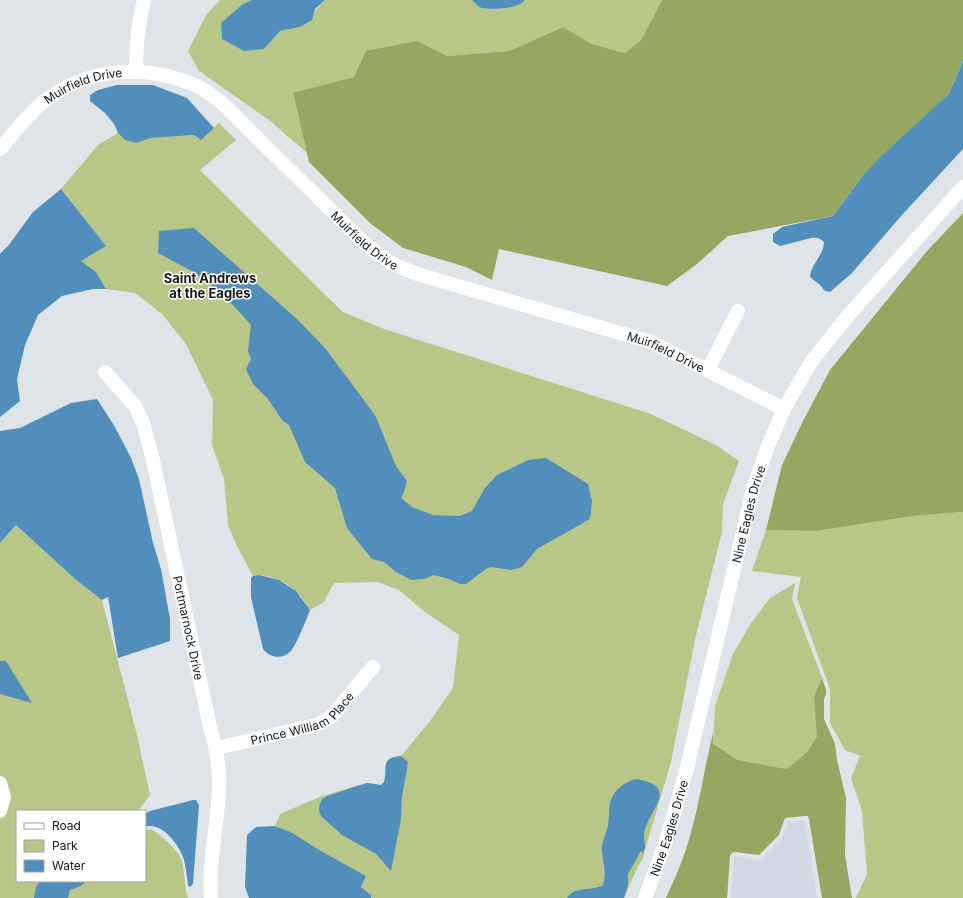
<svg xmlns="http://www.w3.org/2000/svg" width="963" height="898" font-family="Inter,sans-serif">
	<style>
		.built { fill: #d0dae5 }
		.green { fill: #b8c787 }
		.forest { fill: #97a762 }
		.water { fill: #528ebc }
		.lines { fill: none; stroke-linecap: round; stroke-linejoin: round }
		.minor { stroke: #fff; stroke-width: 14 }
		.labels { text-anchor: middle; dominant-baseline: central; stroke-width: 3; stroke-linejoin: round; paint-order: stroke }
		.street-label { font-size: 12px; fill: #151719; stroke: #fff }
		.neighbourhood-label { font-size: 13px; font-weight: bold; fill: #151719; stroke: #fff }
	</style>
	<rect width="100%" height="100%" fill="#dfe4e9"/>
	<!-- built -->
	<path class="built" d="M 805,820 L 817,898 L 731,898 L 734,856 L 760,860 L 783,837 L 788,822 Z"/>
	<!-- green -->
	<path class="green" d="M 220,0 L 252,0 L 243,4 L 264,49 L 280,31 L 300,27 L 325,0 L 472,0 C 475,3 478,7 482,8 C 493,10 517,9 525,0 L 662,0 L 641,40 L 625,53 L 592,44 L 563,27 L 509,51 L 447,56 L 417,42 L 354,77 L 293,94 L 307,153 L 269,120 L 199,71 L 188,51 L 206,15 Z
		M 219,123 L 236,140 L 200,170 L 323,293 L 343,312 L 384,329 L 651,414 L 716,445 L 739,461 L 723,504 L 722,532 L 696,635 L 671,762 L 642,860 L 638,866 L 624,898 L 371,898 L 371,895 L 361,887 L 366,876 L 316,848 L 291,832 L 275,826 L 280,814 L 317,798 L 355,786 L 367,783 L 381,785 L 384,783 C 388,768 379,758 401,756 L 430,721 L 453,688 L 459,635 L 425,612 L 399,590 L 378,582 L 334,583 L 324,602 L 310,610 C 306,604 302,597 297,592 C 287,582 267,573 253,576 L 236,544 L 228,525 L 224,479 L 212,445 L 213,400 L 186,344 L 162,314 L 135,293 L 106,289 L 96,272 L 80,261 L 106,246 L 61,189 L 98,145 L 118,133 L 125,140 L 136,143 L 151,138 L 194,135 L 201,140 Z
		M 963,512 L 963,898 L 856,898 L 867,874 L 862,811 L 851,778 L 860,756 L 845,750 L 830,723 L 830,689 L 797,598 L 801,577 L 752,571 L 766,530 L 816,531 L 912,516 Z
		M 16,525 L 75,579 L 102,600 L 137,735 L 150,795 L 138,811 L 17,811 L 17,881 L 145,881 L 145,830 L 152,829 C 161,836 178,849 182,861 C 185,873 184,886 188,898 L 0,898 L 0,543 Z
		M 795,583 L 792,599 L 822,678 L 814,696 L 818,737 L 807,752 L 787,769 L 736,760 L 713,742 L 715,706 L 733,654 L 751,623 L 770,598 Z"/>
	<!-- forest -->
	<path class="forest" d="M 662,0 L 963,0 L 963,61 L 949,94 L 862,177 L 833,216 L 728,236 L 697,264 L 667,286 L 499,249 L 492,280 L 466,267 L 403,248 L 370,223 L 309,162 L 293,93 L 354,77 L 366,51 L 417,41 L 447,56 L 509,51 L 563,27 L 592,44 L 625,53 L 641,40 Z
		M 963,213 L 963,512 L 912,516 L 816,531 L 766,530 L 782,465 L 803,421 L 830,370 L 927,251 Z
		M 822,678 L 826,690 L 826,694 L 824,699 L 824,719 L 835,744 L 837,760 L 846,798 L 845,855 L 852,898 L 822,898 L 809,819 L 808,816 L 805,816 L 785,818 L 779,835 L 759,855 L 735,852 L 732,853 L 730,856 L 727,898 L 666,898 C 672,884 679,870 684,855 C 698,816 703,773 713,733 L 713,743 L 737,760 L 787,769 L 807,752 L 817,737 L 814,696 Z"/>
	<!-- water -->
	<path class="water" d="M 252,0 L 325,0 L 315,9 L 312,20 L 300,27 L 280,31 L 264,49 L 244,51 L 222,39 L 221,23 L 243,4 Z
		M 472,0 L 525,0 C 518,9 493,10 482,8 C 478,7 475,3 472,0 Z
		M 963,61 L 963,149 L 901,216 L 852,273 L 830,292 L 825,291 L 820,285 L 810,277 C 811,264 824,255 824,242 C 820,238 817,237 811,238 L 780,246 L 773,242 L 773,234 L 782,227 L 833,216 L 862,177 L 877,160 L 949,94 Z
		M 117,85 L 153,85 L 187,98 L 214,128 L 201,140 L 194,135 L 151,138 L 136,143 L 125,140 L 118,133 L 114,124 L 105,113 L 90,101 L 90,95 L 98,90 Z
		M 61,189 L 106,246 L 81,261 L 96,272 L 106,289 L 93,289 L 62,296 L 38,315 L 25,345 L 17,379 L 20,401 L 0,417 L 0,254 L 8,246 L 33,212 Z
		M 194,228 L 298,320 L 325,348 L 375,415 L 396,466 L 407,481 L 404,492 L 401,498 L 412,507 L 433,515 L 460,516 L 472,511 L 485,488 L 497,475 L 528,460 L 546,458 L 588,484 L 592,501 L 590,519 L 537,549 L 522,567 L 511,570 L 491,567 L 486,569 L 466,584 L 460,584 L 449,579 L 434,575 L 424,579 L 411,580 L 396,572 L 384,562 L 372,559 L 347,528 L 335,488 L 305,462 L 289,425 L 282,420 L 268,399 L 253,384 L 246,369 L 251,359 L 248,351 L 251,325 L 232,304 L 197,274 L 158,253 L 159,231 Z
		M 97,399 L 115,427 L 131,458 L 139,479 L 153,543 L 161,569 L 170,619 L 170,641 L 118,658 L 108,597 L 102,600 L 75,579 L 16,525 L 0,543 L 0,431 L 20,428 L 71,403 Z
		M 259,575 L 279,580 L 296,591 L 310,610 C 307,618 296,645 291,651 C 282,660 270,658 263,649 L 251,597 L 251,578 L 253,576 Z
		M 0,661 L 6,661 L 32,703 L 0,694 Z
		M 401,756 L 408,762 L 402,797 L 401,819 L 391,871 L 376,854 L 342,835 L 322,817 C 317,811 319,805 322,799 L 327,796 L 367,783 L 381,785 L 384,782 C 388,768 380,758 401,756 Z
		M 636,779 C 679,786 652,807 645,829 C 643,835 645,842 645,848 L 644,850 L 642,860 L 643,853 L 641,851 L 628,874 L 628,885 L 624,898 L 567,898 C 576,885 590,892 603,885 C 607,872 603,864 602,851 C 601,842 607,834 608,824 C 610,817 608,807 611,800 C 615,789 625,782 636,779 Z
		M 193,800 L 196,800 L 199,805 L 193,884 L 190,887 L 188,885 C 187,877 186,868 184,860 C 180,846 162,821 145,827 L 145,814 L 150,811 Z
		M 275,826 L 291,832 L 316,848 L 366,876 L 361,887 L 371,895 L 371,898 L 249,898 L 245,887 L 247,835 L 256,827 Z
		M 40,881 L 86,881 L 81,886 L 70,890 L 68,898 L 34,898 L 36,887 Z"/>
	<g class="lines">
		<!-- minor -->
		<g class="minor">
			<path d="M 136,71 C 136,47 138,24 144,0"/>
			<path id="s1" d="M 0,149 C 14,133 27,115 43,102 C 89,66 149,63 201,88 C 208,92 214,97 221,102 L 362,241 L 377,253 L 393,264 L 417,274 L 651,342 L 784,409"/>
			<path d="M 708,370 L 738,311"/>
			<path id="s2" d="M 105,372 L 135,406 L 143,423 L 152,456 L 210,727 C 216,747 220,767 219,788 C 218,825 208,861 211,898"/>
			<path id="s3" d="M 217,748 L 299,729 L 319,724 L 331,717 L 373,667"/>
			<path d="M 0,783 L 4,797 L 0,811"/>
			<path id="s4" d="M 645,898 L 666,841 L 687,768 L 753,489 L 768,446 L 784,409 L 811,362 L 846,318 L 963,187"/>
		</g>
	</g>
	<g class="labels">
		<!-- street labels -->
		<g class="street-label">
			<text stroke="none"><textPath href="#s1" startOffset="108">Muirfield Drive</textPath></text>
			<text stroke="none"><textPath href="#s1" startOffset="455">Muirfield Drive</textPath></text>
			<text stroke="none"><textPath href="#s1" startOffset="779">Muirfield Drive</textPath></text>
			<text stroke="none"><textPath href="#s4" startOffset="398">Nine Eagles Drive</textPath></text>
			<text stroke="none"><textPath href="#s2" startOffset="274">Portmarnock Drive</textPath></text>
			<text stroke="none"><textPath href="#s3" startOffset="92">Prince William Place</textPath></text>
			<text stroke="none"><textPath href="#s4" startOffset="74">Nine Eagles Drive</textPath></text>
		</g>
		<!-- neighbourhood labels -->
		<g class="neighbourhood-label">
			<text x="210" y="278">Saint Andrews<tspan x="210" dy="15">at the Eagles</tspan></text>
		</g>
	</g>
	<!-- legend -->
	<rect x="16" y="810" width="130" height="72" fill="#ffffff" stroke="#a1a2a3"/>
	<rect x="24" y="823" width="20" height="6" fill="#ffffff" stroke="#a1a2a3"/>
	<text x="52" y="830" font-size="12" fill="#151719">Road</text>
	<rect x="24" y="840" width="20" height="12" fill="#b8c787" stroke="#a1a2a3"/>
	<text x="52" y="850" font-size="12" fill="#151719">Park</text>
	<rect x="24" y="860" width="20" height="12" fill="#528ebc" stroke="#a1a2a3"/>
	<text x="52" y="870" font-size="12" fill="#151719">Water</text>
</svg>
